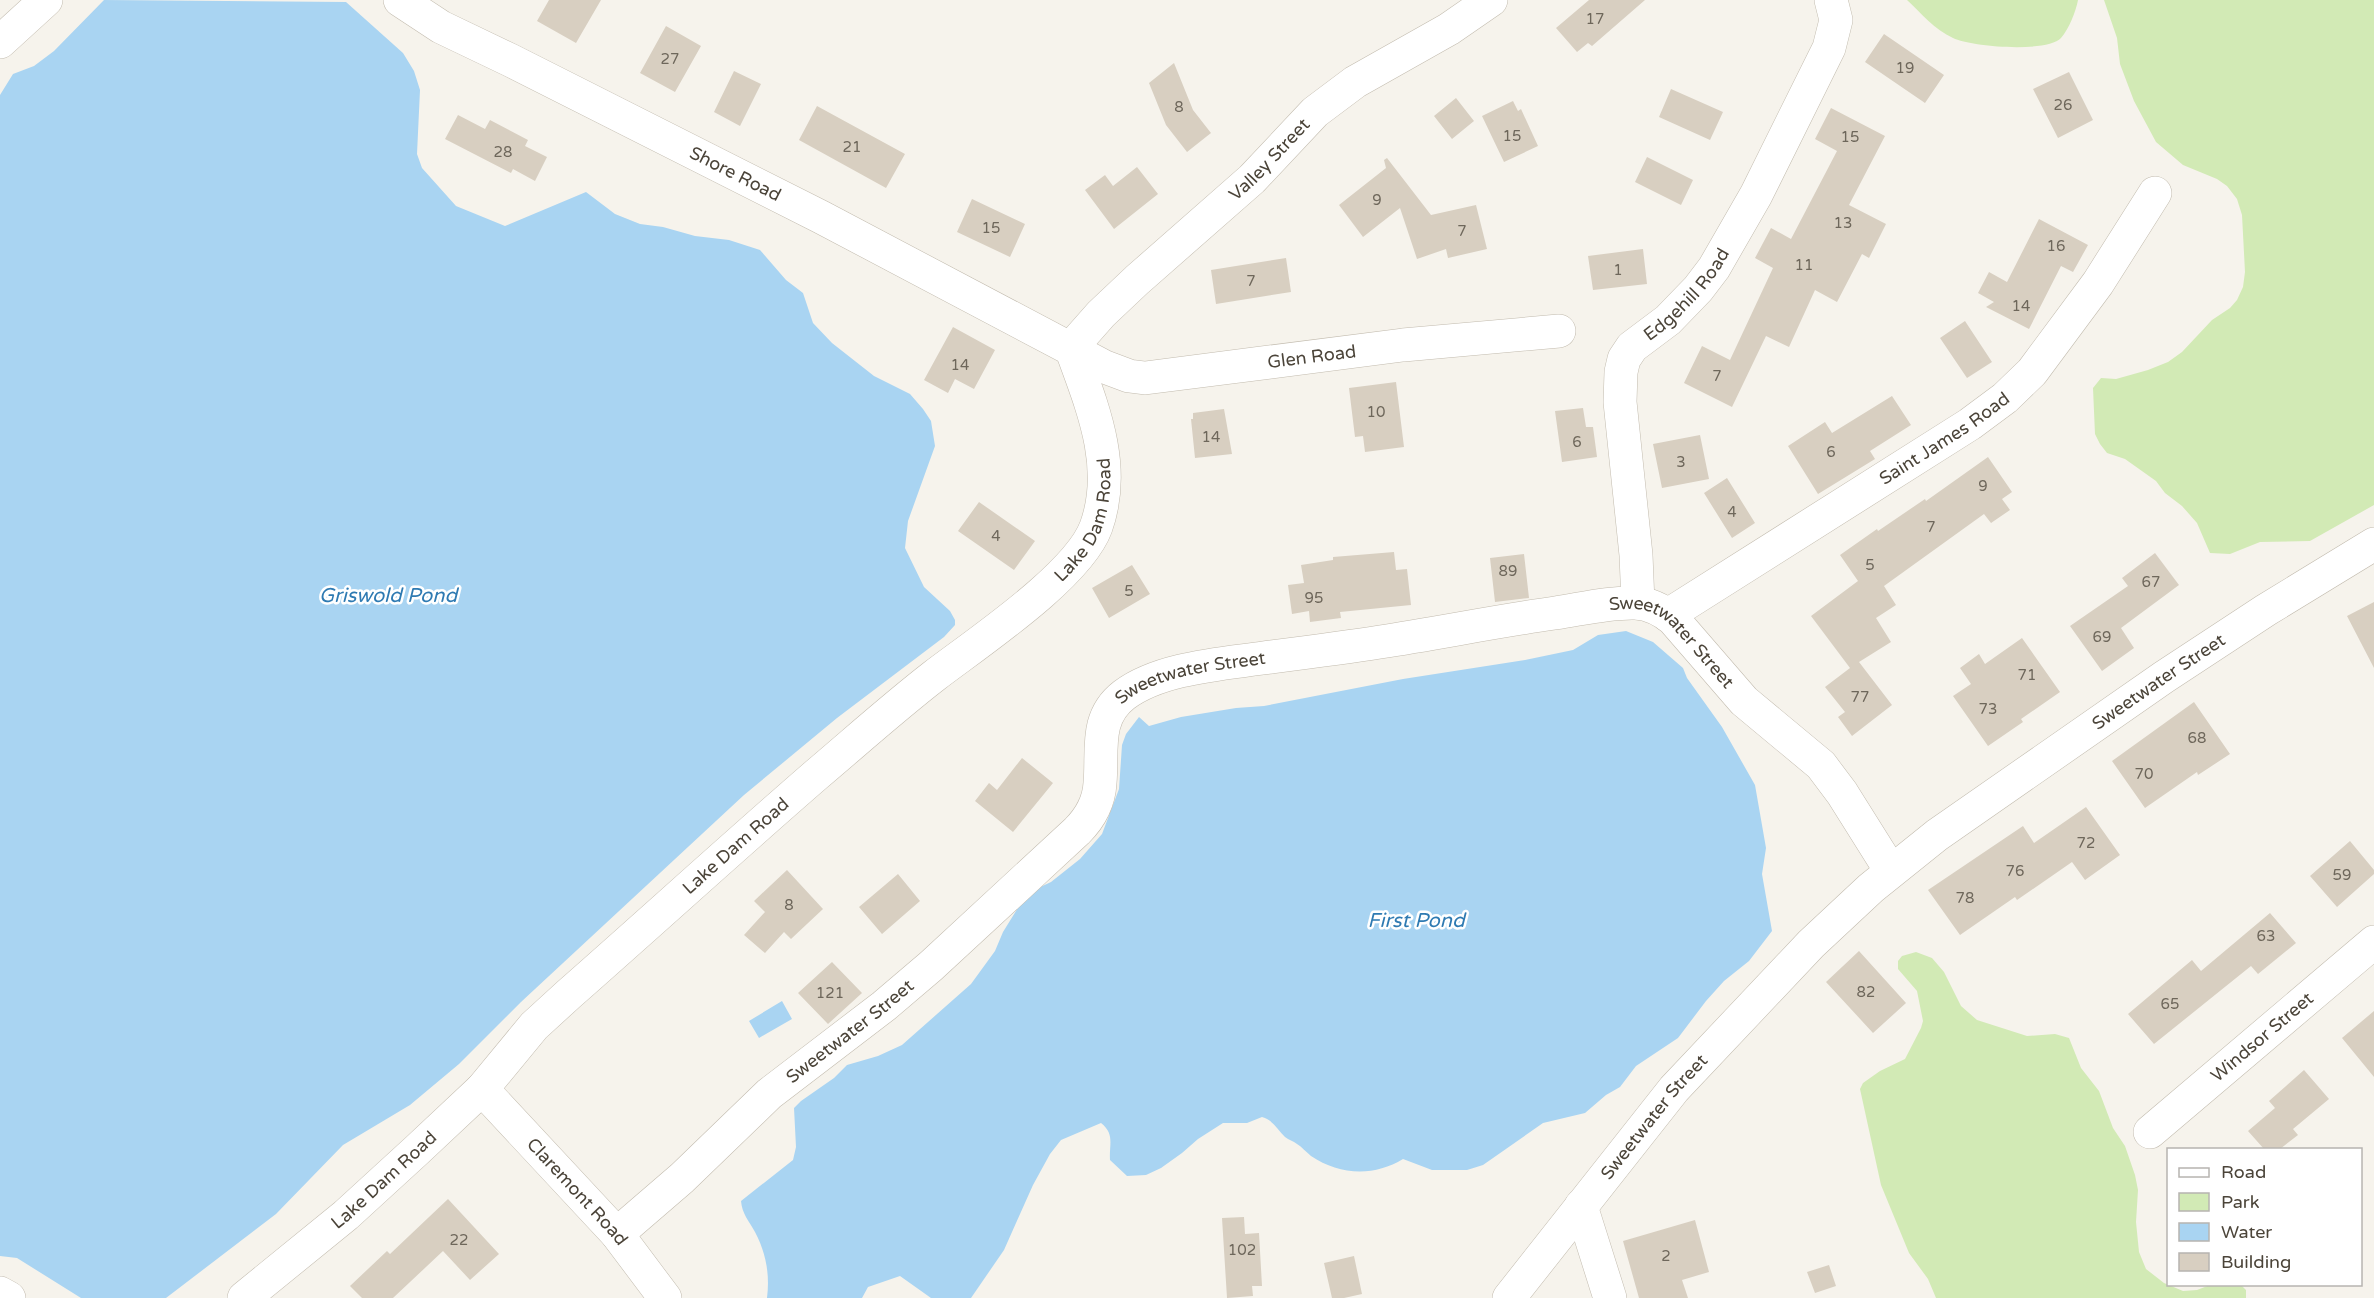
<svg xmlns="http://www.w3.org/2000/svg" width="2374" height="1298" font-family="'Varela Round',sans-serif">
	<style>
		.green { fill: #d2eab5 }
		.water { fill: #a9d4f2 }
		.building { fill: #d8cfc1 }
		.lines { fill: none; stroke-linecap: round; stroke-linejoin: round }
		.minor-casing { stroke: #c2bbae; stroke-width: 34 }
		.minor { stroke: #fff; stroke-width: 33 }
		.labels { text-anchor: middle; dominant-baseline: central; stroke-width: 5; stroke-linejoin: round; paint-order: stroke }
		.number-label { font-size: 15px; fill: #6e675b }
		.street-label { font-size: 18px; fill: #4b4439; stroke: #fff }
		.water-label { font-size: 20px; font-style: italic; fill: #2e7ab2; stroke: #fff }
	</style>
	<rect width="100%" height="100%" fill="#f6f3ec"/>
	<!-- green -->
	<path class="green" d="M 1907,0 L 2078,0 C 2076,11 2069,29 2061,38 C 2047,53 1971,47 1953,38 C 1935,30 1921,13 1907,0 Z
		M 2104,0 L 2374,0 L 2374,505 L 2310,541 L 2260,542 L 2230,554 L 2210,553 L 2197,523 L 2182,506 L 2165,493 L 2156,481 L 2125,459 L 2107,453 L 2100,444 L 2095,434 L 2093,388 L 2101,378 L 2116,379 L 2148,370 L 2168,362 L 2182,352 L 2212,320 L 2230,308 L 2237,300 L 2243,287 L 2245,272 L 2242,215 L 2237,199 L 2227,186 L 2217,179 L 2183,165 L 2156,142 L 2134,101 L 2120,64 L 2117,38 Z
		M 1916,952 L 1932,958 L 1944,972 L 1961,1006 L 1977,1020 L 2027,1036 L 2055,1034 L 2069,1038 L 2081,1068 L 2099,1091 L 2113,1128 L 2125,1146 L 2135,1175 L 2138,1190 L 2136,1222 L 2139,1252 L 2146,1269 L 2164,1283 L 2183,1291 L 2197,1290 L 2210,1285 L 2241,1285 L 2246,1290 L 2246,1298 L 1936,1298 L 1928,1279 L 1909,1253 L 1881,1185 L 1860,1089 L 1863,1083 L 1880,1071 L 1905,1059 L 1921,1028 L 1923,1021 L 1917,991 L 1898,969 L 1898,961 L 1902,956 Z"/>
	<!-- water -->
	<path class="water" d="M 104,0 L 346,2 L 403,53 L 414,71 L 420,90 L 417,154 L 422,168 L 456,206 L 505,226 L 586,192 L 615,214 L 640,224 L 663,227 L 695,236 L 729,240 L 760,250 L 786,280 L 803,293 L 813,323 L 832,343 L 874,376 L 910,394 L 923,409 L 931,421 L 935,446 L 908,521 L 905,548 L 924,587 L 950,611 L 955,620 L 955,625 L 944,637 L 837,718 L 744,795 L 521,1002 L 459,1064 L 410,1105 L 343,1145 L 276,1214 L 166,1298 L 81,1298 L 17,1258 L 0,1256 L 0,95 L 13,74 L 34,66 L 54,51 Z
		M 1626,631 L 1653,642 L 1683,668 L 1687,678 L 1722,727 L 1755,785 L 1766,848 L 1762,874 L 1772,931 L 1749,961 L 1724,981 L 1706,1001 L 1678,1038 L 1636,1066 L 1620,1087 L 1606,1095 L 1585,1113 L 1543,1123 L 1483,1165 L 1467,1170 L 1432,1170 L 1403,1159 C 1374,1177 1339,1175 1311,1156 C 1306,1152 1302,1147 1297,1144 C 1293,1141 1289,1140 1285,1137 C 1277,1129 1273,1120 1262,1117 L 1247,1123 L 1223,1123 L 1198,1139 L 1182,1153 L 1161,1168 L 1146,1175 L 1127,1176 L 1110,1160 C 1109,1144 1115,1134 1101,1123 L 1061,1140 L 1050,1154 L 1033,1185 L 1004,1250 L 971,1298 L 931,1298 L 900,1276 L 868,1287 L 862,1298 L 767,1298 C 770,1274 766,1253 755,1232 C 749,1221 742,1214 741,1201 L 793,1160 L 796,1147 L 794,1108 L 801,1101 L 834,1078 L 847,1065 L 878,1056 L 902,1045 L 971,984 L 995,951 L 1003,932 L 1019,906 L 1034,890 L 1051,882 L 1080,859 L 1102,834 L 1119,789 L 1122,745 L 1126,734 L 1139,717 L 1149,726 L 1181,717 L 1236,708 L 1264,706 L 1403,679 L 1525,660 L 1573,650 L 1598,635 Z
		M 782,1001 L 792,1019 L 759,1038 L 749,1021 Z"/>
	<!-- building -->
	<path class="building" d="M 549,0 L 601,0 L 576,43 L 537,21 Z
		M 1589,0 L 1645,0 L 1592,46 L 1588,43 L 1577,52 L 1556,28 Z
		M 666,26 L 701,46 L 675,92 L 640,73 Z
		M 1884,34 L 1944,75 L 1925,103 L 1865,62 Z
		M 1174,63 L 1193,110 L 1211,133 L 1187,152 L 1166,125 L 1149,83 Z
		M 734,71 L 761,84 L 740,126 L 714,112 Z
		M 2069,72 L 2093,120 L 2058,138 L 2033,89 Z
		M 1671,89 L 1723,112 L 1710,140 L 1659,117 Z
		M 1456,98 L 1474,121 L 1452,139 L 1434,116 Z
		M 1513,101 L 1518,111 L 1521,109 L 1538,146 L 1504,162 L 1482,116 Z
		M 817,106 L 905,154 L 886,188 L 799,140 Z
		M 1831,108 L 1885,136 L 1849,205 L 1886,224 L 1869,258 L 1862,254 L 1837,302 L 1815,290 L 1789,347 L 1766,336 L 1732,407 L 1684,383 L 1702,346 L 1730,360 L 1773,268 L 1755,258 L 1771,228 L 1791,239 L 1837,151 L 1815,139 Z
		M 458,115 L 485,129 L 490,120 L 528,140 L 525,146 L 547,157 L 535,181 L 513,169 L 511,173 L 445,139 Z
		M 1647,157 L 1693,180 L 1681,205 L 1635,182 Z
		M 1387,158 L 1431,215 L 1476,205 L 1487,249 L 1448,258 L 1446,249 L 1417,259 L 1400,208 L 1363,237 L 1339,205 L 1386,168 L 1384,160 Z
		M 1137,167 L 1158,194 L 1114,229 L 1085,190 L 1105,175 L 1113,186 Z
		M 972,199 L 1025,224 L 1010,257 L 957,232 Z
		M 2039,219 L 2088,245 L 2073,272 L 2061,266 L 2029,329 L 1986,307 L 1994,302 L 1978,293 L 1989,272 L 2007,282 Z
		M 1643,249 L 1647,284 L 1593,290 L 1588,256 Z
		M 1286,258 L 1291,292 L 1216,304 L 1211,270 Z
		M 1965,321 L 1992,362 L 1967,378 L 1940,338 Z
		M 953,327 L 995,350 L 974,389 L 955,379 L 948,393 L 924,380 Z
		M 1396,382 L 1404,447 L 1365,452 L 1363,436 L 1355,437 L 1349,388 Z
		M 1892,396 L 1911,425 L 1870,451 L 1875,459 L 1818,494 L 1788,446 L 1825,422 L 1832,433 Z
		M 1583,408 L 1586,427 L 1593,427 L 1597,457 L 1562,462 L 1555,411 Z
		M 1224,409 L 1232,454 L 1195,458 L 1191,419 L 1193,419 L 1193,413 Z
		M 1700,435 L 1709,479 L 1662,488 L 1653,444 Z
		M 1988,457 L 2012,492 L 2002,499 L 2010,510 L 1991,523 L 1984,514 L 1884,586 L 1896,605 L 1876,618 L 1891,642 L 1859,662 L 1892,705 L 1852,736 L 1838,717 L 1845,712 L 1825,687 L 1850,668 L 1811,616 L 1858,581 L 1840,555 L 1877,529 L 1878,531 L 1925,499 L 1926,501 Z
		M 1727,478 L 1755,523 L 1732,538 L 1704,493 Z
		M 979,502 L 1035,541 L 1014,570 L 958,531 Z
		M 1394,552 L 1396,570 L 1407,569 L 1411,605 L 1340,612 L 1341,618 L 1310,622 L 1309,611 L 1292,614 L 1288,585 L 1304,583 L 1301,565 L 1333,560 L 1333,557 Z
		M 2155,553 L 2179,585 L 2121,628 L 2134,648 L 2102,671 L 2070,626 L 2128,586 L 2122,578 Z
		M 1524,554 L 1529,598 L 1495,602 L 1490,558 Z
		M 1132,565 L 1150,594 L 1109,618 L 1092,588 Z
		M 2374,602 L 2374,668 L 2347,616 Z
		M 2022,638 L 2060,692 L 2021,719 L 2023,722 L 1988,746 L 1953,696 L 1971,684 L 1960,668 L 1979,654 L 1985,664 Z
		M 2194,702 L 2230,754 L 2198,775 L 2197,772 L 2145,808 L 2112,761 Z
		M 1022,758 L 1053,783 L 1013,832 L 975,801 L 989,783 L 997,790 Z
		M 2086,807 L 2120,855 L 2085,880 L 2072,862 L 2017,900 L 2015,897 L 1960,935 L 1928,890 L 2023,826 L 2034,843 Z
		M 2350,841 L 2374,870 L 2374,874 L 2337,907 L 2310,876 Z
		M 787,870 L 823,909 L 791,939 L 784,932 L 765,953 L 744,935 L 765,912 L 754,901 Z
		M 898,874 L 920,901 L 882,934 L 859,907 Z
		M 2270,913 L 2296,943 L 2258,974 L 2251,966 L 2154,1044 L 2128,1014 L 2192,960 L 2201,971 Z
		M 1859,951 L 1906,1003 L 1873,1033 L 1826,982 Z
		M 832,962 L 862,993 L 828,1024 L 798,993 Z
		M 2374,1011 L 2374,1077 L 2342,1038 Z
		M 2304,1070 L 2329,1099 L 2293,1129 L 2298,1135 L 2280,1149 L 2264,1149 L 2248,1131 L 2275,1108 L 2269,1101 Z
		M 448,1199 L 499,1254 L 470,1280 L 443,1251 L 393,1298 L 362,1298 L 350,1286 L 387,1251 L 390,1254 Z
		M 1244,1217 L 1245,1234 L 1259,1233 L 1262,1286 L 1252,1286 L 1253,1296 L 1227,1298 L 1222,1218 Z
		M 1695,1220 L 1709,1272 L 1682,1280 L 1688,1298 L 1639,1298 L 1623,1241 Z
		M 1354,1256 L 1362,1294 L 1344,1298 L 1332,1298 L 1324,1263 Z
		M 1829,1265 L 1836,1286 L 1815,1293 L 1807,1272 Z"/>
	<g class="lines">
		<defs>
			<g id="minor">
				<path id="s1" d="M 400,0 L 441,27 L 510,60 L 821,217 L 1105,367 L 1129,376 L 1145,378 L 1403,345 L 1559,331"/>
				<path d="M 0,42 L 46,0"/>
				<path id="s2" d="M 1071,348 L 1101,314 L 1137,280 L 1252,179 L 1315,112 L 1355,82 L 1449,29 L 1491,0"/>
				<path id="s3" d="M 1638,603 L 1636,555 L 1620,402 L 1621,372 L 1624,359 L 1632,347 L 1668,320 L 1698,289 L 1714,268 L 1756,195 L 1829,48 L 1836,20 L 1831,0"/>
				<path id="s4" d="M 1668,615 L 1970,424 L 2005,398 L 2032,372 L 2098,283 L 2155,193"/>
				<path id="s5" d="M 482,1089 L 617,1234 L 665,1298"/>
				<path id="s6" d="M 2150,1132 L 2374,942"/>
				<path d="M 1581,1206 L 1610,1298"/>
				<path id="s7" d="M 617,1234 L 682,1178 L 769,1094 L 884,1006 L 931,966 L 1077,831 C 1090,818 1099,802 1100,783 C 1103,751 1094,718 1124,695 C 1160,668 1221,664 1263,658 C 1302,653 1342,648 1380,642 C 1439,633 1497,621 1555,613 C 1582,609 1609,602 1636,603 C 1651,604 1662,610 1673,619 L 1744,701 L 1821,765 L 1842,793 L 1891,871"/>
				<path d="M 0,1293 L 9,1298"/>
				<path id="s8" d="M 244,1298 L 346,1215 L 417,1150 L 482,1089 L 534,1026 L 569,994 C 652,921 733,847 816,775 C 855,742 894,707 934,676 C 977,643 1078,576 1096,527 C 1118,466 1092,406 1071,348"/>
				<path id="s9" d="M 1509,1298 L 1674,1089 L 1811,944 L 1871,888 L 1937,835 L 2164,677 L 2266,610 L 2374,544"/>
			</g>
		</defs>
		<!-- minor casing -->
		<use href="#minor" class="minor-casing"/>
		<!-- minor -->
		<use href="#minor" class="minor"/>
	</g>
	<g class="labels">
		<!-- number labels -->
		<g class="number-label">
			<text x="1595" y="19">17</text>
			<text x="670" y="59">27</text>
			<text x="1905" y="68">19</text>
			<text x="2063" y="105">26</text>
			<text x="1179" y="107">8</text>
			<text x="1512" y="136">15</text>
			<text x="1850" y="137">15</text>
			<text x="852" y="147">21</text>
			<text x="503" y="152">28</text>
			<text x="1377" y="200">9</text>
			<text x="1843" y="223">13</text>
			<text x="991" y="228">15</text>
			<text x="1462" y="231">7</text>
			<text x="2056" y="246">16</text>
			<text x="1804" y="265">11</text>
			<text x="1618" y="270">1</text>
			<text x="1251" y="281">7</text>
			<text x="2021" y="306">14</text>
			<text x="960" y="365">14</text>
			<text x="1717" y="376">7</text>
			<text x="1376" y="412">10</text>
			<text x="1211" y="437">14</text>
			<text x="1577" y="442">6</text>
			<text x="1831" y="452">6</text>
			<text x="1681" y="462">3</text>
			<text x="1983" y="486">9</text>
			<text x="1732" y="512">4</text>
			<text x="1931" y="527">7</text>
			<text x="996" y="536">4</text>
			<text x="1870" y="565">5</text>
			<text x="1508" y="571">89</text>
			<text x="2151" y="582">67</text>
			<text x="1129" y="591">5</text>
			<text x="1314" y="598">95</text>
			<text x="2102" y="637">69</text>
			<text x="2027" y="675">71</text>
			<text x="1860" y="697">77</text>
			<text x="1988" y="709">73</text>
			<text x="2197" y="738">68</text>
			<text x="2144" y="774">70</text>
			<text x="2086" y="843">72</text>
			<text x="2015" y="871">76</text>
			<text x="2342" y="875">59</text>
			<text x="1965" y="898">78</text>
			<text x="789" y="905">8</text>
			<text x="2266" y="936">63</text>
			<text x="1866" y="992">82</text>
			<text x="830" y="993">121</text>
			<text x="2170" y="1004">65</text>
			<text x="459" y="1240">22</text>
			<text x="1242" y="1250">102</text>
			<text x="1666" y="1256">2</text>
		</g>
		<!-- street labels -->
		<g class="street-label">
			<text stroke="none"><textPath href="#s2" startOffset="274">Valley Street</textPath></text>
			<text stroke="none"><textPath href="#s1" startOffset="378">Shore Road</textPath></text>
			<text stroke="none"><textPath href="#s3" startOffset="336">Edgehill Road</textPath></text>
			<text stroke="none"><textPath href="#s1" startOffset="1005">Glen Road</textPath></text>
			<text stroke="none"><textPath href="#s4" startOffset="328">Saint James Road</textPath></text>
			<text stroke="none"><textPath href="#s8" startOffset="1155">Lake Dam Road</textPath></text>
			<text stroke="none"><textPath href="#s7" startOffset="1335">Sweetwater Street</textPath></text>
			<text stroke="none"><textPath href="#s9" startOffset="902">Sweetwater Street</textPath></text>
			<text stroke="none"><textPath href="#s7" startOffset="831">Sweetwater Street</textPath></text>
			<text stroke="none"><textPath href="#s8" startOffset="669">Lake Dam Road</textPath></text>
			<text stroke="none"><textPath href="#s7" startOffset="309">Sweetwater Street</textPath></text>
			<text stroke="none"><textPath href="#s6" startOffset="147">Windsor Street</textPath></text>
			<text stroke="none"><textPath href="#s9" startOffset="232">Sweetwater Street</textPath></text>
			<text stroke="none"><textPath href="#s8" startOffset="183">Lake Dam Road</textPath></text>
			<text stroke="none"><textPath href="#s5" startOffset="140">Claremont Road</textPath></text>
		</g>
		<!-- water labels -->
		<g class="water-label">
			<text x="388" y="596">Griswold Pond</text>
			<text x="1416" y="921">First Pond</text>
		</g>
	</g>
	<!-- legend -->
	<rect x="2167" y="1148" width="195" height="138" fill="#ffffff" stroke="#b7b4b0" stroke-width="1.5"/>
	<rect x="2179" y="1168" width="30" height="9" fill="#ffffff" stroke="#b7b4b0" stroke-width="1.5"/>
	<text x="2221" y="1178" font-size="18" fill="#4b4439">Road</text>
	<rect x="2179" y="1193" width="30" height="18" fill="#d2eab5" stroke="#b7b4b0" stroke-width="1.5"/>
	<text x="2221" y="1208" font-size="18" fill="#4b4439">Park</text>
	<rect x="2179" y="1223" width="30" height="18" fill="#a9d4f2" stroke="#b7b4b0" stroke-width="1.5"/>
	<text x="2221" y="1238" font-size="18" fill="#4b4439">Water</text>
	<rect x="2179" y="1253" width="30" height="18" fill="#d8cfc1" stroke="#b7b4b0" stroke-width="1.5"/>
	<text x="2221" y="1268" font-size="18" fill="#4b4439">Building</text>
</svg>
